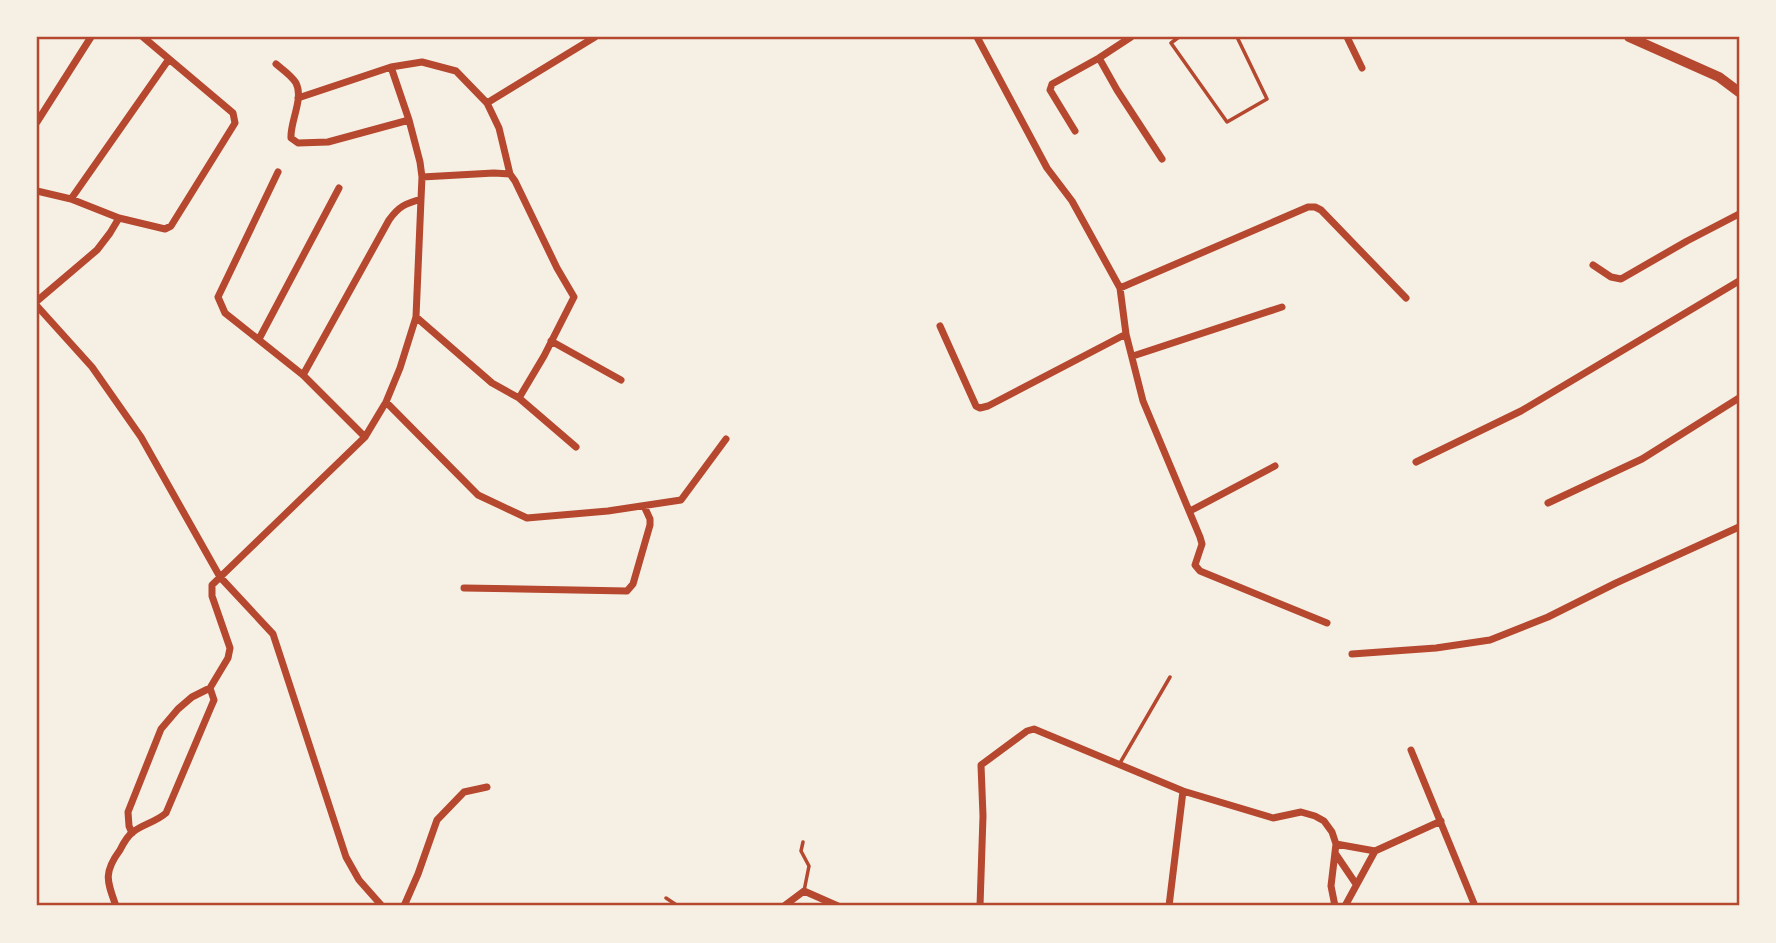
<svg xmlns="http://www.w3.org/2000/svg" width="1776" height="943" font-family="'Varela Round',sans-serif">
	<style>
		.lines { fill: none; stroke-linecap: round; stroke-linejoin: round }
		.service { stroke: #b5482f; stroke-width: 3.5 }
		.minor { stroke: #b5482f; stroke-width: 7 }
		.tertiary { stroke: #b5482f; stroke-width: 10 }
		.neatline { fill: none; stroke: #b5482f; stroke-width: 2.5 }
	</style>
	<rect width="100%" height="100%" fill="#f6efe4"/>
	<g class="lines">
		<!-- service -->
		<path class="service" d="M 1179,37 L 1171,43 L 1227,122 L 1267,99 L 1237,37
			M 1120,763 L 1170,677
			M 803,842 L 801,851 L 809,866 L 804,891
			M 666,898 L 678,906"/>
		<!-- minor -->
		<path class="minor" d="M 977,37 L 1047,168 L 1072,201 L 1120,288 L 1126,334 L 1143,401 L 1200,537 L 1202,544 L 1195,565 L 1200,571 L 1327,623
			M 1131,37 L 1099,58 L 1117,90 L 1162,159
			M 1347,37 L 1362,68
			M 276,64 C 282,69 292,76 296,83 C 304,99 290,121 291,138 L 298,143 L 328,142 L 409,120
			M 391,67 L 409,120 L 420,162 L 422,177 L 421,199
			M 298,98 L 391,67 L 422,62 L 456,71 L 487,103 L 499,128 L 510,174
			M 487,103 L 595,37
			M 37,122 L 91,37
			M 1075,131 L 1050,90 L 1052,84 L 1099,58
			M 278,172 L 218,297 L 225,313 L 303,375 L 365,437
			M 422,177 L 494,173 L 510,174 L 515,181 L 557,268 L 574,297 L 544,356 L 519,398
			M 37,191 L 71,199 L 119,218 L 110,233 L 97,250 L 37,301
			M 71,199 L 169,59
			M 119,218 L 165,229 L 171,226 L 235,123 L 233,113 L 143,37
			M 1593,265 L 1611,277 L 1621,279 L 1687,241 L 1739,214
			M 1120,288 L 1308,207 L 1315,207 L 1321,210 L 1406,298
			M 37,306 L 92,367 L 141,437 L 220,577 L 273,634 L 346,857 L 359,880 L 382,906
			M 416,317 L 492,383 L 519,398 L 576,447
			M 940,326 L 976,406 L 980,408 L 988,406 L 1126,334
			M 259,339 L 339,188
			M 551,341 L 621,380
			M 1133,356 L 1282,307
			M 386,402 L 478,495 L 527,518 L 608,511 L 681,500 L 726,439
			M 1416,462 L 1521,411 L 1739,281
			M 1548,503 L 1642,459 L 1739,398
			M 1190,511 L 1275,466
			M 464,588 L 627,591 L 633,584 L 650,525 L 650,519 L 644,506
			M 1352,654 L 1436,648 L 1490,640 L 1548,617 L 1616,583 L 1739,527
			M 1411,750 L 1475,906
			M 1183,791 L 1273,818 L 1301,812 L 1315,816 L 1324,821 L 1332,832 L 1336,844 L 1331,886 L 1335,906
			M 132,833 L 129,826 L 128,812 L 161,729 L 178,709 L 192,697 L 210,688 L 228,658 L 230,648 L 212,596 L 212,585 L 365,437 L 386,402 L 400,368 L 416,317 L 421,199 C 405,204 399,206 389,220 L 303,375
			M 1336,844 L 1375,851 L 1441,821
			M 1335,853 L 1356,884
			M 116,906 C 107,881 103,873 120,850 C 123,844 127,836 133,832 C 143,824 156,822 166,813 L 211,707 L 214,700 L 210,688
			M 404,906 L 418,874 L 437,820 L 464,792 L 487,787
			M 784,906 L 804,891 L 838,906
			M 980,906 L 983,816 L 981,765 L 1027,731 L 1034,729 L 1183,791 L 1169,906
			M 1345,906 L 1375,851"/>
		<!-- tertiary -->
		<path class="tertiary" d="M 1629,37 L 1719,77 L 1739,92"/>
	</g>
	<!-- border -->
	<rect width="1776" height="943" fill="none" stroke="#f6efe4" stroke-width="77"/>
	<rect x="38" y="38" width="1700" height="866" class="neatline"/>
</svg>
